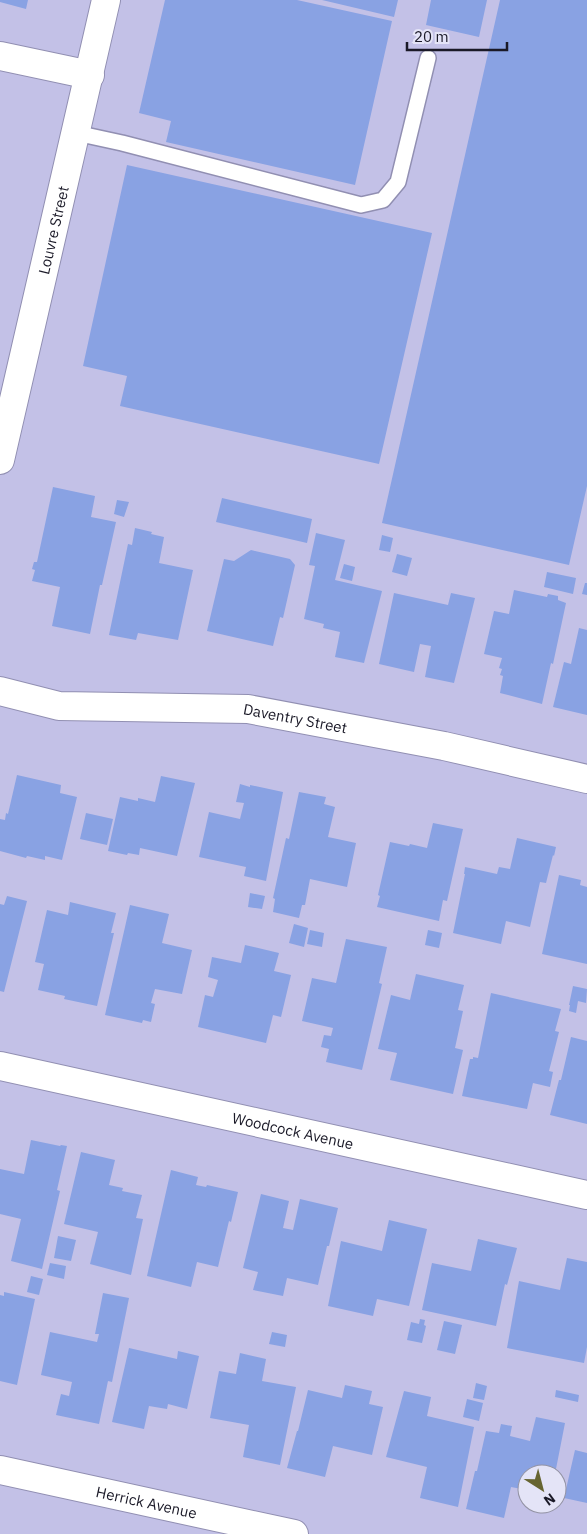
<svg xmlns="http://www.w3.org/2000/svg" width="587" height="1534" font-family="'IBM Plex Sans',sans-serif">
	<style>
		.building { fill: #89a2e3 }
		.lines { fill: none; stroke-linecap: round; stroke-linejoin: round }
		.service-casing { stroke: #918fb2; stroke-width: 18 }
		.minor-casing { stroke: #918fb2; stroke-width: 30 }
		.service { stroke: #fff; stroke-width: 15 }
		.minor { stroke: #fff; stroke-width: 28 }
		.labels { text-anchor: middle; dominant-baseline: central; stroke-width: 4; stroke-linejoin: round; paint-order: stroke }
		.street-label { font-size: 15px; fill: #1a1927; stroke: #e4e4f7 }
	</style>
	<rect width="100%" height="100%" fill="#c3c1e7"/>
	<!-- building -->
	<path class="building" d="M 0,0 L 28,0 L 26,9 L 0,2 Z
		M 165,0 L 297,0 L 392,21 L 355,185 L 166,142 L 171,121 L 139,113 Z
		M 322,0 L 398,0 L 394,17 Z
		M 431,0 L 487,0 L 479,37 L 426,25 Z
		M 500,0 L 587,0 L 587,486 L 569,565 L 382,523 Z
		M 127,165 L 432,233 L 379,464 L 120,406 L 127,376 L 83,366 Z
		M 53,487 L 95,496 L 91,517 L 116,522 L 102,585 L 100,585 L 90,634 L 52,626 L 60,587 L 32,581 L 35,570 L 32,569 L 34,562 L 37,562 Z
		M 222,498 L 312,519 L 307,543 L 216,522 Z
		M 117,500 L 129,502 L 124,517 L 114,514 Z
		M 135,528 L 152,532 L 151,534 L 164,537 L 159,563 L 193,570 L 178,640 L 138,633 L 136,640 L 109,635 L 128,544 L 132,545 Z
		M 316,533 L 345,540 L 335,580 L 382,591 L 364,663 L 335,657 L 340,632 L 323,628 L 324,624 L 304,619 L 315,566 L 309,565 Z
		M 382,535 L 393,538 L 390,552 L 379,550 Z
		M 251,550 L 290,559 L 295,565 L 283,618 L 280,617 L 273,646 L 207,631 L 224,559 L 234,561 Z
		M 397,554 L 412,558 L 407,576 L 392,572 Z
		M 344,564 L 355,567 L 352,581 L 340,578 Z
		M 547,572 L 576,578 L 573,594 L 544,587 Z
		M 585,583 L 587,583 L 587,595 L 582,594 Z
		M 514,590 L 547,597 L 548,594 L 558,596 L 558,600 L 566,603 L 553,664 L 551,663 L 542,704 L 500,693 L 503,676 L 500,675 L 502,669 L 499,668 L 502,658 L 484,654 L 494,611 L 509,614 Z
		M 394,593 L 448,605 L 451,593 L 475,598 L 454,683 L 425,677 L 431,646 L 420,644 L 414,672 L 379,664 Z
		M 579,628 L 587,630 L 587,715 L 553,707 L 564,662 L 571,664 Z
		M 17,775 L 61,785 L 60,793 L 77,797 L 62,860 L 45,856 L 45,860 L 27,856 L 26,858 L 0,851 L 0,819 L 5,820 L 6,813 L 8,814 Z
		M 161,776 L 195,783 L 177,856 L 140,848 L 139,855 L 128,853 L 127,855 L 108,851 L 120,797 L 138,801 L 138,798 L 155,802 Z
		M 240,784 L 250,787 L 250,785 L 283,792 L 266,881 L 244,876 L 246,867 L 199,857 L 209,812 L 240,819 L 244,803 L 236,802 Z
		M 299,792 L 326,797 L 324,804 L 335,807 L 328,837 L 356,843 L 347,887 L 310,879 L 305,905 L 302,905 L 299,918 L 273,912 L 275,899 L 273,898 L 286,838 L 289,839 Z
		M 86,813 L 113,819 L 107,845 L 80,839 Z
		M 433,823 L 463,829 L 447,901 L 443,900 L 439,921 L 377,907 L 380,896 L 378,895 L 390,842 L 409,846 L 410,844 L 427,848 Z
		M 517,838 L 556,847 L 554,856 L 553,855 L 546,883 L 540,882 L 530,927 L 506,921 L 501,944 L 453,933 L 465,874 L 464,874 L 465,867 L 497,874 L 499,867 L 510,869 Z
		M 559,875 L 581,880 L 580,885 L 587,887 L 587,964 L 542,954 Z
		M 250,893 L 265,896 L 262,909 L 248,907 Z
		M 7,896 L 27,901 L 4,992 L 0,991 L 0,904 L 4,905 Z
		M 70,902 L 116,913 L 111,933 L 114,933 L 97,1006 L 64,999 L 65,996 L 38,990 L 44,964 L 35,962 L 47,910 L 68,915 Z
		M 130,905 L 169,914 L 162,943 L 192,950 L 182,994 L 155,989 L 151,1003 L 155,1004 L 151,1022 L 143,1020 L 142,1023 L 105,1015 Z
		M 294,924 L 308,928 L 304,947 L 289,943 Z
		M 310,930 L 324,933 L 322,947 L 307,944 Z
		M 428,930 L 442,933 L 439,948 L 425,945 Z
		M 346,939 L 387,947 L 379,983 L 382,984 L 362,1070 L 326,1062 L 329,1049 L 321,1047 L 324,1035 L 331,1036 L 333,1028 L 302,1021 L 312,978 L 336,983 Z
		M 245,945 L 279,953 L 274,971 L 291,975 L 281,1017 L 273,1015 L 266,1043 L 198,1027 L 205,995 L 213,997 L 218,980 L 208,977 L 212,957 L 241,963 Z
		M 416,974 L 464,985 L 458,1010 L 463,1011 L 455,1048 L 463,1050 L 453,1094 L 390,1080 L 397,1053 L 378,1049 L 391,995 L 410,1000 Z
		M 573,986 L 587,989 L 586,1003 L 578,1001 L 576,1013 L 569,1011 L 570,1005 L 569,1005 Z
		M 491,993 L 561,1009 L 555,1031 L 559,1032 L 549,1071 L 553,1072 L 550,1087 L 533,1083 L 527,1109 L 462,1096 L 470,1059 L 473,1059 L 473,1057 L 478,1058 Z
		M 571,1037 L 587,1041 L 587,1124 L 550,1115 L 559,1080 L 561,1080 Z
		M 31,1140 L 60,1146 L 61,1145 L 67,1146 L 57,1190 L 60,1191 L 42,1269 L 11,1261 L 21,1219 L 0,1214 L 0,1169 L 24,1174 Z
		M 81,1152 L 115,1160 L 109,1185 L 123,1188 L 122,1191 L 142,1195 L 136,1218 L 143,1219 L 131,1275 L 90,1264 L 98,1232 L 64,1224 Z
		M 171,1170 L 198,1177 L 196,1185 L 206,1187 L 207,1185 L 238,1192 L 231,1222 L 229,1221 L 218,1267 L 197,1262 L 191,1287 L 147,1276 Z
		M 261,1194 L 289,1201 L 283,1228 L 293,1230 L 300,1199 L 338,1208 L 329,1246 L 327,1246 L 318,1285 L 287,1278 L 283,1296 L 253,1290 L 258,1272 L 243,1268 Z
		M 389,1220 L 427,1229 L 409,1306 L 377,1299 L 373,1316 L 328,1306 L 341,1241 L 382,1251 Z
		M 58,1236 L 76,1240 L 71,1261 L 54,1258 Z
		M 478,1239 L 517,1248 L 507,1285 L 505,1284 L 496,1326 L 422,1310 L 432,1263 L 471,1271 Z
		M 567,1258 L 587,1262 L 587,1347 L 584,1363 L 507,1348 L 519,1281 L 560,1290 Z
		M 50,1263 L 66,1266 L 64,1279 L 47,1275 Z
		M 31,1276 L 43,1279 L 39,1295 L 27,1292 Z
		M 4,1292 L 35,1299 L 17,1385 L 0,1381 L 0,1295 L 4,1296 Z
		M 103,1293 L 129,1298 L 112,1382 L 108,1381 L 99,1424 L 56,1415 L 61,1394 L 69,1396 L 72,1382 L 41,1375 L 50,1332 L 97,1342 L 99,1334 L 95,1334 Z
		M 420,1319 L 425,1320 L 424,1325 L 426,1326 L 422,1343 L 407,1340 L 411,1322 L 419,1324 Z
		M 444,1321 L 462,1325 L 455,1354 L 437,1350 Z
		M 272,1332 L 287,1335 L 285,1347 L 269,1344 Z
		M 129,1348 L 177,1359 L 178,1351 L 199,1356 L 187,1409 L 168,1404 L 167,1409 L 149,1406 L 144,1429 L 112,1422 Z
		M 240,1353 L 266,1359 L 262,1381 L 296,1387 L 280,1465 L 243,1457 L 249,1425 L 210,1418 L 219,1371 L 236,1374 Z
		M 476,1383 L 487,1386 L 484,1400 L 473,1398 Z
		M 345,1385 L 372,1391 L 369,1404 L 383,1407 L 372,1455 L 333,1446 L 325,1477 L 287,1468 L 297,1431 L 298,1431 L 308,1390 L 342,1398 Z
		M 556,1390 L 579,1395 L 578,1402 L 555,1397 Z
		M 404,1391 L 431,1397 L 427,1416 L 474,1427 L 458,1507 L 420,1498 L 427,1467 L 386,1457 Z
		M 467,1399 L 483,1403 L 479,1421 L 463,1417 Z
		M 536,1417 L 565,1423 L 555,1474 L 527,1474 L 527,1490 L 511,1487 L 504,1518 L 466,1509 L 475,1471 L 477,1471 L 486,1431 L 499,1433 L 501,1424 L 512,1426 L 510,1436 L 530,1441 Z
		M 575,1450 L 587,1453 L 587,1503 L 564,1498 Z"/>
	<g class="lines">
		<defs>
			<path id="service" d="M 76,133 L 122,143 L 361,205 L 383,200 L 398,182 L 428,58"/>
			<g id="minor">
				<path d="M 0,56 L 90,75"/>
				<path id="s1" d="M 0,460 L 106,0"/>
				<path id="s2" d="M 0,691 L 59,706 L 248,709 L 444,746 L 587,779"/>
				<path id="s3" d="M 0,1066 L 587,1195"/>
				<path id="s4" d="M 0,1470 L 294,1534"/>
			</g>
		</defs>
		<!-- service casing -->
		<use href="#service" class="service-casing"/>
		<!-- minor casing -->
		<use href="#minor" class="minor-casing"/>
		<!-- service -->
		<use href="#service" class="service"/>
		<!-- minor -->
		<use href="#minor" class="minor"/>
	</g>
	<g class="labels">
		<!-- street labels -->
		<g class="street-label">
			<text stroke="none"><textPath href="#s1" startOffset="236">Louvre Street</textPath></text>
			<text stroke="none"><textPath href="#s2" startOffset="298">Daventry Street</textPath></text>
			<text stroke="none"><textPath href="#s3" startOffset="300">Woodcock Avenue</textPath></text>
			<text stroke="none"><textPath href="#s4" startOffset="150">Herrick Avenue</textPath></text>
		</g>
	</g>
	<!-- north arrow -->
	<g transform="translate(542 1489) rotate(144)"><circle r="24" fill="#e4e4f7" stroke="#9393a4"/>
	<path d="M0-4L9 19L0 12L-9 19Z" fill="#666431"/>
	<text y="-8" font-size="14" font-weight="bold" text-anchor="middle" fill="#1a1927">N</text>
	</g>
	<!-- scale -->
	<path d="M407 42v8h100v-8" fill="none" stroke="#1a1927" stroke-width="2.5"/>
	<text x="414" y="42" font-size="15" fill="#1a1927" stroke="#e4e4f7" stroke-width="4" paint-order="stroke">20 m</text>
</svg>
